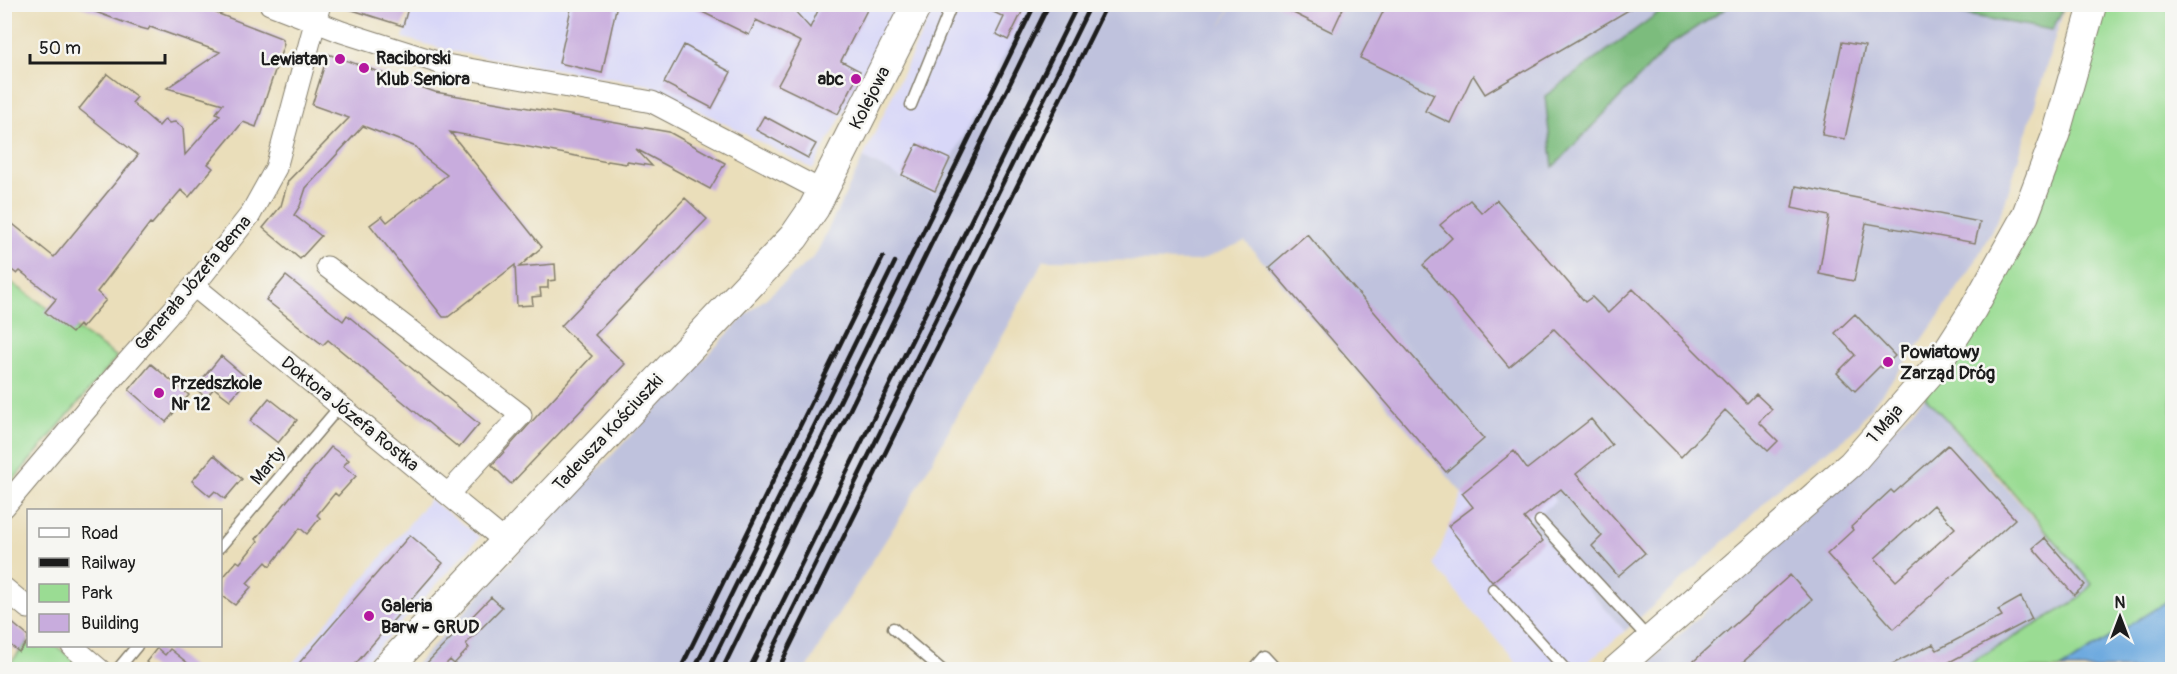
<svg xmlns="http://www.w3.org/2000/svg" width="2177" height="674" font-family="Pangolin,sans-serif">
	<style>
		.built { fill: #d8d7f8 }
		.industrial { fill: #bfc2dd }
		.green { fill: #9adc93; stroke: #5b7c58; stroke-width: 1.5 }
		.forest { fill: #7bbc7d; stroke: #4c6c4c; stroke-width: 1.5 }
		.water { fill: #6eaadf; stroke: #45637e; stroke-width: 1.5 }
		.building { fill: #c8acdd; fill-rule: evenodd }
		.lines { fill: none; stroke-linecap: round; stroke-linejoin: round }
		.service-casing { stroke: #837d6b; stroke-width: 13 }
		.minor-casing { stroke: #837d6b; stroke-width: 23 }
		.tertiary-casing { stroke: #837d6b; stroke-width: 29 }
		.secondary-casing { stroke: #837d6b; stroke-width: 32 }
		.service { stroke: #fff; stroke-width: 10 }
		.minor { stroke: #fff; stroke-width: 21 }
		.tertiary { stroke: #fff; stroke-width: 27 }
		.secondary { stroke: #fff; stroke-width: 30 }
		.rail { stroke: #1c1c1c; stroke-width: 4.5 }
		.poi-dot { fill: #b5179e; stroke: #f6f6f2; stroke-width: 2 }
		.labels { text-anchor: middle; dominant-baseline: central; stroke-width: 5; stroke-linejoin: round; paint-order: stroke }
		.poi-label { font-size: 18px; font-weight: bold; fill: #1c1c1c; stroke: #f6f6f2; text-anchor: start }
		.street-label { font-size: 18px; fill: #1c1c1c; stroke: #f6f6f2 }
	</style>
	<rect width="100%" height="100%" fill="#f6f6f2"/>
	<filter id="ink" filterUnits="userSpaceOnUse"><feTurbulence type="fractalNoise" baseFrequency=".0167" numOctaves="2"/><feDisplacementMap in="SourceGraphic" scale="12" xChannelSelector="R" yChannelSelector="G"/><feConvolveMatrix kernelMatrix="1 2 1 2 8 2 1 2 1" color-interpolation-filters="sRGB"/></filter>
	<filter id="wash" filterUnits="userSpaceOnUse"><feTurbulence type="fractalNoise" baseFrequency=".008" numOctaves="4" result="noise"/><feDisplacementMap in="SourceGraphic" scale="24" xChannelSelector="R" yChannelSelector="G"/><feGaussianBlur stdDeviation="1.35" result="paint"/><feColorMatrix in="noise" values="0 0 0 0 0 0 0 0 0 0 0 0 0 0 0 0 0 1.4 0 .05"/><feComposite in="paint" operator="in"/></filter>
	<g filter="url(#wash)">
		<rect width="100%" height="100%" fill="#eadeba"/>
		<!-- built -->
		<path class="built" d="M 413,5 L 902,5 L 813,169 L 649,85 L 450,51 L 403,38 Z
			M 935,5 L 1034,5 L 934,196 L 863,158 Z
			M 1514,449 L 1557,502 L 1530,522 L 1625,631 L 1579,669 L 1521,669 L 1434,565 L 1462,493 Z
			M 430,499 L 480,537 L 359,669 L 287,670 Z"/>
		<!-- industrial -->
		<path class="industrial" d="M 1234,4 L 2065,5 L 2004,206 L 1974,264 L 1919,345 L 1852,432 L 1785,482 L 1738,529 L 1625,631 L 1529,522 L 1556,501 L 1514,450 L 1462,493 L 1245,241 L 1199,261 L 1044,260 L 903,513 L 826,634 L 807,669 L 411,670 L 525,546 L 744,317 L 815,256 L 863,158 L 934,194 L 1030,5 L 1232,5 L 1219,28 Z
			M 1925,397 L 2092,584 L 2076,601 L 1959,669 L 1641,670 L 1787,536 Z"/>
		<!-- green -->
		<path class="green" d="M 2101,5 L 2172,5 L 2172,599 L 2061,669 L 1959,669 L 2076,601 L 2092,584 L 2000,477 L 1925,397 L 2035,219 Z
			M 5,278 L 117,357 L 5,490 Z
			M 28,641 L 28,646 L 56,646 L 86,669 L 5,670 Z"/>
		<!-- forest -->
		<path class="forest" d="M 1669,5 L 1731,5 L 1670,45 L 1553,167 L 1545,96 Z
			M 1910,5 L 2065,5 L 2052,30 Z"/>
		<!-- water -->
		<path class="water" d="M 2172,598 L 2172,669 L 2060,669 Z"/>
		<g id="blocks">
			<!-- building -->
			<path class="building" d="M 80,4 L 193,4 L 281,38 L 284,44 L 256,127 L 243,122 L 208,164 L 213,168 L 189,197 L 181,190 L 152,224 L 150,223 L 97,292 L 106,300 L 82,328 L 79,325 L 72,333 L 45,312 L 56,299 L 20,271 L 17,274 L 4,264 L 4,217 L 54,257 L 138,155 L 79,109 L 107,74 L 137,97 L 132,103 L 159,126 L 165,119 L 169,123 L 175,122 L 183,128 L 185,155 L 220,115 L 216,113 L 223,104 L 167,88 L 220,52 L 150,27 L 148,30 L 137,27 L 79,6 Z
				M 347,4 L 409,4 L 403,26 L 346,8 Z
				M 572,4 L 617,4 L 602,73 L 559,63 Z
				M 686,4 L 783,4 L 794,10 L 810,28 L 821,4 L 870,4 L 841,61 L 860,71 L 838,114 L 778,85 L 801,42 L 756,20 L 749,35 Z
				M 977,4 L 1026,4 L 1008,40 L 996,34 L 1004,17 Z
				M 1275,4 L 1345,4 L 1332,32 Z
				M 1387,4 L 1639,4 L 1485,94 L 1473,75 L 1450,123 L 1425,111 L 1434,94 L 1360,58 Z
				M 1842,42 L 1865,46 L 1845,139 L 1822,135 Z
				M 684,45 L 717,63 L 716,64 L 731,72 L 712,108 L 664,83 Z
				M 328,54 L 435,92 L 669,132 L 725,163 L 710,189 L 636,149 L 652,166 L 627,162 L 627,164 L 608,161 L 607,162 L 450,132 L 542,247 L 519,267 L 555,264 L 556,280 L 548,281 L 548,288 L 540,288 L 541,296 L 532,297 L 533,305 L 517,306 L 515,265 L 448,317 L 443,317 L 370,225 L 382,216 L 387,222 L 447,175 L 426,159 L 416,147 L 363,126 L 306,188 L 300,206 L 294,215 L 321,236 L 300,259 L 263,228 L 281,206 L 288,181 L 349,118 L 312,105 Z
				M 764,116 L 816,144 L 808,158 L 756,130 Z
				M 917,144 L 950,159 L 935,191 L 902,175 Z
				M 1796,186 L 1980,222 L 1975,243 L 1866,223 L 1854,281 L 1819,274 L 1829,216 L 1792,208 Z
				M 685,198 L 707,219 L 595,335 L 625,364 L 511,484 L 492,465 L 592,356 L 561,326 Z
				M 1470,200 L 1482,213 L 1497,200 L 1585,302 L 1592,297 L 1608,313 L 1633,289 L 1747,403 L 1756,394 L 1772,409 L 1759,422 L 1778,441 L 1768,451 L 1725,410 L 1681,457 L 1554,329 L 1509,367 L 1423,265 L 1452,238 L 1440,225 Z
				M 1307,234 L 1484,439 L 1446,472 L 1269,267 Z
				M 286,276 L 343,321 L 347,315 L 479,424 L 459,448 L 328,340 L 323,345 L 266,300 Z
				M 1855,314 L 1895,356 L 1882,368 L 1880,366 L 1855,391 L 1837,373 L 1855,355 L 1835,333 Z
				M 221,356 L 248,379 L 230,400 L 214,388 L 206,398 L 195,388 Z
				M 151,364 L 189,395 L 166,422 L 129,390 Z
				M 269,398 L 297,420 L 278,443 L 250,421 Z
				M 1591,419 L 1612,445 L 1576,474 L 1645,553 L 1618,576 L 1592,546 L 1602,536 L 1561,489 L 1524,518 L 1543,541 L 1492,582 L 1448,526 L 1473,507 L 1462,493 L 1514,451 L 1527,469 Z
				M 1948,445 L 2015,519 L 1894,629 L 1827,554 L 1853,530 L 1851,527 L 1891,490 L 1894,493 ZM 1934,505 L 1955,528 L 1896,581 L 1875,558 Z
				M 331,447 L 349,460 L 343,466 L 356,476 L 338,496 L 335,493 L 317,515 L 320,518 L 307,534 L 300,528 L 270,566 L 266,562 L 247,583 L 251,587 L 235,605 L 220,594 L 220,581 L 237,561 L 240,563 L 258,541 L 256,539 Z
				M 214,455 L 242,479 L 225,499 L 215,491 L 210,496 L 192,481 Z
				M 410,535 L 443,563 L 351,669 L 294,669 Z
				M 2045,538 L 2085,585 L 2074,595 L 2033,548 Z
				M 1790,575 L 1812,600 L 1752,654 L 1735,669 L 1685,669 Z
				M 491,597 L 502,607 L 466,644 L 469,648 L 454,664 L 450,660 L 441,669 L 421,669 Z
				M 2021,597 L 2032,619 L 1936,669 L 1882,669 L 1933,644 L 1937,650 L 2002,616 L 1998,610 Z
				M 4,616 L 28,636 L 28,641 L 19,652 L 4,640 Z
				M 157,648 L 165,655 L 170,649 L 195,669 L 152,669 L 154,668 L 146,662 Z"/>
		</g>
	</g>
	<g filter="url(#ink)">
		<use href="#blocks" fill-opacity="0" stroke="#837d6b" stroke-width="1.5"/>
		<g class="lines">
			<defs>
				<path id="service" d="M 911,105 L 952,4
					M 1540,521 L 1649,639
					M 220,547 L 340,406
					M 1493,589 L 1566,670
					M 893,628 L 942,670
					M 117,670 L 137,646
					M 1252,670 L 1264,656 L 1277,670"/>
				<path id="minor" d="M 270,4 L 342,32 L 446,65 L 652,102 L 822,191
					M 327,267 L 521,415 L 448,494
					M 194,286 L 506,542
					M 4,507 L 108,384 L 194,286 L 250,215 L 276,168 L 320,4
					M 4,588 L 28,608
					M 72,646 L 100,670"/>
				<path id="tertiary" d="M 1615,670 L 1851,464 L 1936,367 L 1972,311 L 2025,216 L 2056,134 L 2093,4"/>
				<path id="secondary" d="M 385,670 L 794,237 L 814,208 L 917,4"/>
			</defs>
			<!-- service casing -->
			<use href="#service" class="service-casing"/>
			<!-- minor casing -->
			<use href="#minor" class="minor-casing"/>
			<!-- tertiary casing -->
			<use href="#tertiary" class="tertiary-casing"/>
			<!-- secondary casing -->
			<use href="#secondary" class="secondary-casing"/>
			<!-- service -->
			<use href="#service" class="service"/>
			<!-- minor -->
			<use href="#minor" class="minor"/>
			<!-- tertiary -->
			<use href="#tertiary" class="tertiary"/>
			<!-- secondary -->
			<use href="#secondary" class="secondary"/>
			<!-- rail -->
			<path class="rail" d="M 680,670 L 883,257
				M 694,670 L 895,262
				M 708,670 L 1035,4
				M 722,670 L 1049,4
				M 749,670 L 1078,4
				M 763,670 L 1091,4
				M 778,670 L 1107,4"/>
		</g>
	</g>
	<!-- markers -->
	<g class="poi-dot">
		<circle cx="340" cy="59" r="6"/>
		<circle cx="364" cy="68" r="6"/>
		<circle cx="856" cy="79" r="6"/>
		<circle cx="1888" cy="362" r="6"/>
		<circle cx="159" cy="393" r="6"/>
		<circle cx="369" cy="616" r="6"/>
	</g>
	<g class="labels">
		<!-- poi labels -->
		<g class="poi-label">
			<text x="376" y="58">Raciborski<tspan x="376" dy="21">Klub Seniora</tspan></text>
			<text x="328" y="59" text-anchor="end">Lewiatan</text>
			<text x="844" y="79" text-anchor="end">abc</text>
			<text x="1900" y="352">Powiatowy<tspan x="1900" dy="21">Zarząd Dróg</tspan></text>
			<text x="171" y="383">Przedszkole<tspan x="171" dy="21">Nr 12</tspan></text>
			<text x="381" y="606">Galeria<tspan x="381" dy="21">Barw - GRUD</tspan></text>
		</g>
		<!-- street labels -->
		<g class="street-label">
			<text transform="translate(870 98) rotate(-63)">Kolejowa</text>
			<text transform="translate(193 283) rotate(-50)">Generała Józefa Bema</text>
			<text transform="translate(350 414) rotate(39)">Doktora Józefa Rostka</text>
			<text transform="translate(1885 424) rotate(-49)">1 Maja</text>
			<text transform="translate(608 433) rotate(-47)">Tadeusza Kościuszki</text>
			<text transform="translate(268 466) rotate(-50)">Marty</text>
		</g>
	</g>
	<!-- margin -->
	<rect width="2177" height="674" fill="none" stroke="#f6f6f2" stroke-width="24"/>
	<!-- legend -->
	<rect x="27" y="509" width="195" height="138" fill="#f6f6f2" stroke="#9f9f9c" stroke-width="1.5"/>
	<rect x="39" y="528" width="30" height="9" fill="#ffffff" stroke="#9f9f9c" stroke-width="1.5"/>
	<text x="81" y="539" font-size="18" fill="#1c1c1c">Road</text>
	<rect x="39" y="558" width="30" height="9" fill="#1c1c1c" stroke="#9f9f9c" stroke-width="1.5"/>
	<text x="81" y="569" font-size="18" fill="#1c1c1c">Railway</text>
	<rect x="39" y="584" width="30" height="18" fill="#9adc93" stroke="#9f9f9c" stroke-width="1.5"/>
	<text x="81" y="599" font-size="18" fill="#1c1c1c">Park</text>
	<rect x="39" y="614" width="30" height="18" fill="#c8acdd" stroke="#9f9f9c" stroke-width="1.5"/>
	<text x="81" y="629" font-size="18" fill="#1c1c1c">Building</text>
	<!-- north arrow -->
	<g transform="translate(2120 617)" stroke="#f6f6f2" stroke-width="4.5" paint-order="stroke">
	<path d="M0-4.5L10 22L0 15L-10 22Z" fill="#1c1c1c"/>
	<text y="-9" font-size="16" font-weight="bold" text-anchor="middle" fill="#1c1c1c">N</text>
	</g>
	<!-- scale -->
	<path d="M30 54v9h135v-9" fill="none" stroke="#1c1c1c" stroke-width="3"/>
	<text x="39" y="54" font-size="18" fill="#1c1c1c" stroke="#f6f6f2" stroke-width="4.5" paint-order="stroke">50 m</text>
</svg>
